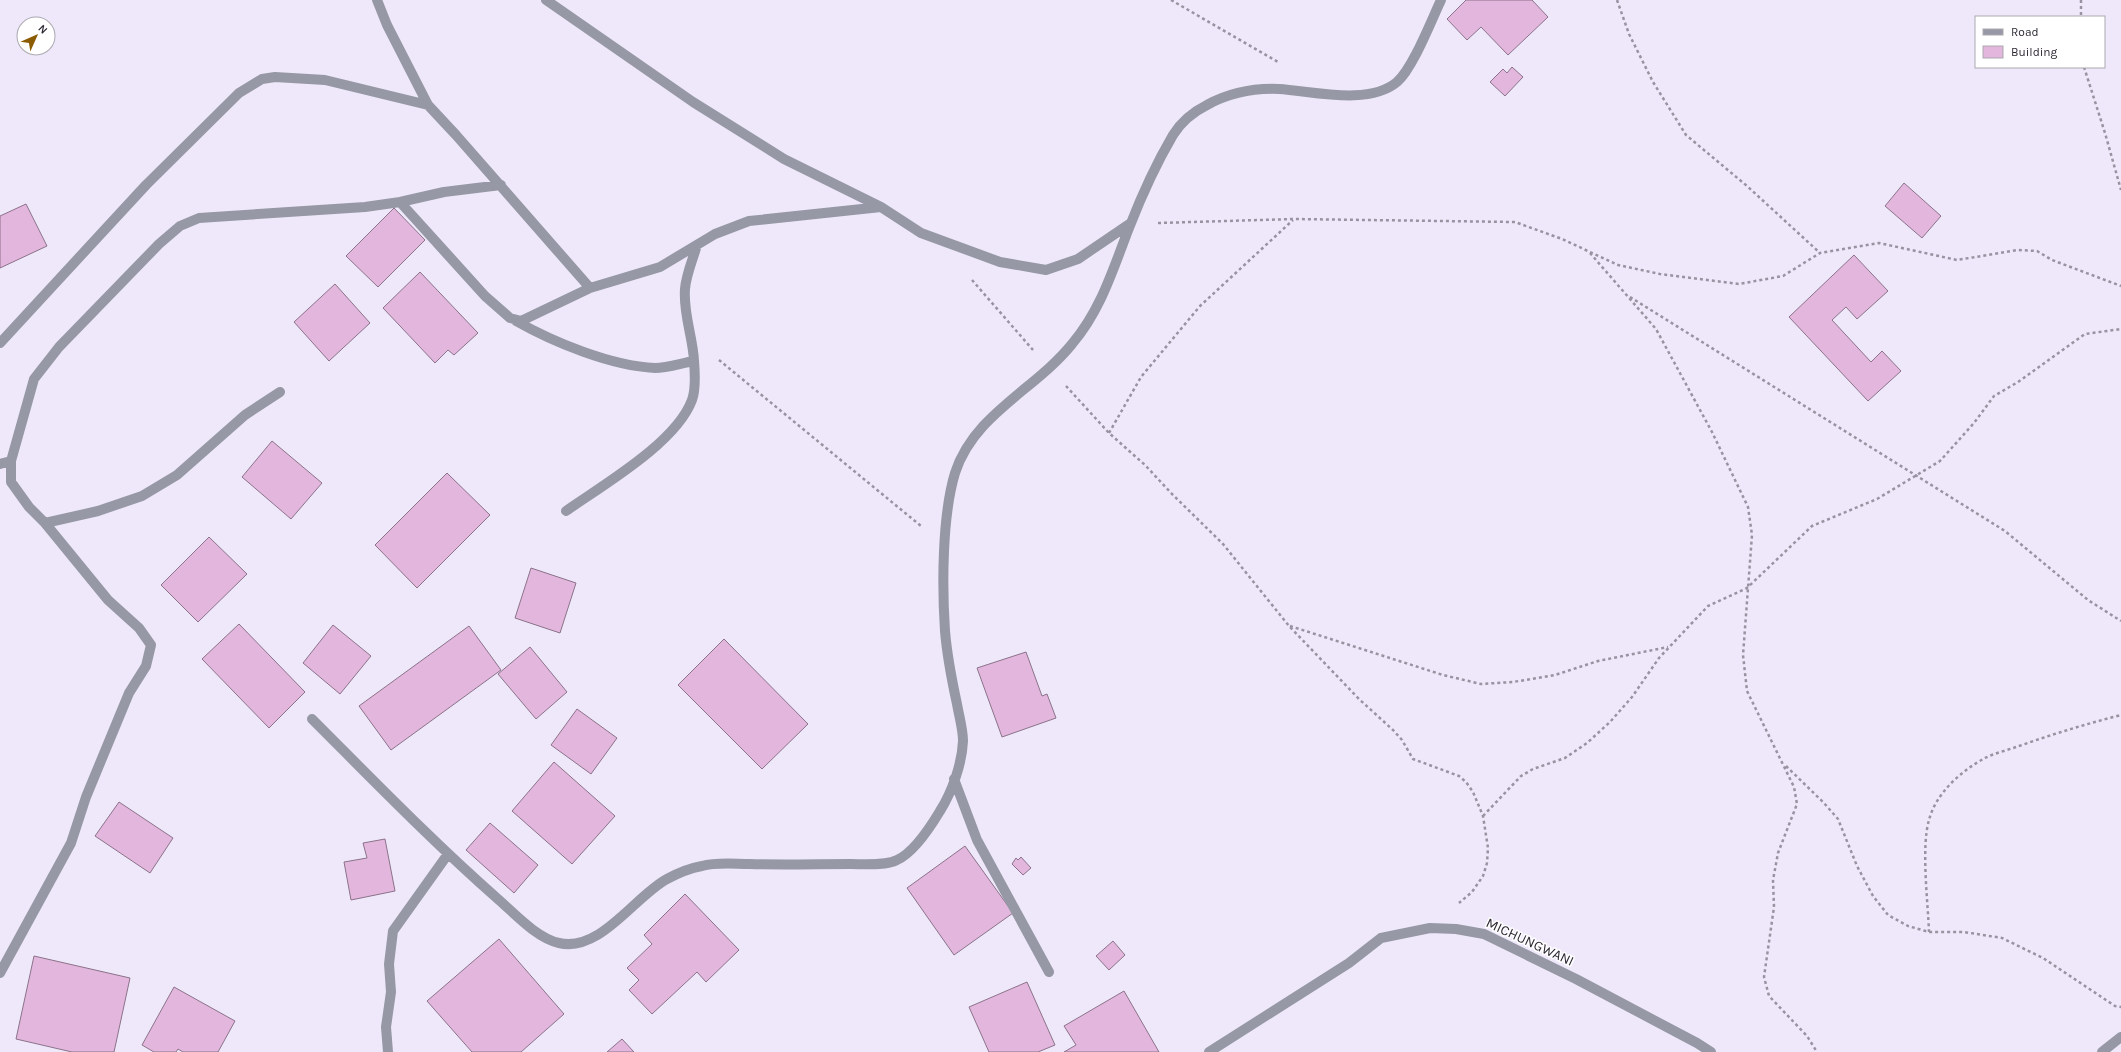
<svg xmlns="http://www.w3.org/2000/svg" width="2121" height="1052" font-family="Karla,sans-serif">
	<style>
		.building { fill: #e2b6dd; stroke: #8b7389 }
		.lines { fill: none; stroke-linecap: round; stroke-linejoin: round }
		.path { stroke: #9892a1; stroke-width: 2.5; stroke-dasharray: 3 3; stroke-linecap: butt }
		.street { stroke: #9698a6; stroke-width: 10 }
		.labels { text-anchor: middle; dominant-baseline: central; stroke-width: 3; stroke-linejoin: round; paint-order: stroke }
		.street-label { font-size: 14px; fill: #2d2834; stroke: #fff }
	</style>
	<rect width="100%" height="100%" fill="#efe8fb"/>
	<!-- building -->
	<path class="building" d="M 1466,0 L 1532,0 L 1548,17 L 1508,55 L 1481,27 L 1467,40 L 1447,19 Z
		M 1512,67 L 1523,77 L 1505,96 L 1490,82 L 1503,69 L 1507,73 Z
		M 1904,183 L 1941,216 L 1922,238 L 1885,206 Z
		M 26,204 L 47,246 L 0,268 L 0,216 Z
		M 394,208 L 425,240 L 378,287 L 346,256 Z
		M 1854,255 L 1888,291 L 1857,319 L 1846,307 L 1832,320 L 1871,362 L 1882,351 L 1901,371 L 1868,401 L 1789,317 Z
		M 420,272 L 478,333 L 454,355 L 448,350 L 435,363 L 383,308 Z
		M 335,284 L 370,323 L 329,361 L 294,322 Z
		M 272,441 L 322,483 L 291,519 L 242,477 Z
		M 447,473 L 490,515 L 417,588 L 375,545 Z
		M 209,537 L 247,574 L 198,622 L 161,585 Z
		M 531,568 L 576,583 L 560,633 L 515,618 Z
		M 239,624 L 305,692 L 269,728 L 202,659 Z
		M 333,625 L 371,656 L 340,694 L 303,663 Z
		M 469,626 L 501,670 L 391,750 L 359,706 Z
		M 724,639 L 808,724 L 762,769 L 678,685 Z
		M 530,647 L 567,692 L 536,719 L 498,674 Z
		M 1026,652 L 1042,696 L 1047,694 L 1056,718 L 1002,737 L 977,668 Z
		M 577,709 L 617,738 L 591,774 L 551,745 Z
		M 554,762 L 615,816 L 572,864 L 512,811 Z
		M 119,802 L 173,838 L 150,873 L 95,836 Z
		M 490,823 L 538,865 L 514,893 L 466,850 Z
		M 385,839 L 395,891 L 351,900 L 344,862 L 367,858 L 363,843 Z
		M 965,846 L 1013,913 L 954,955 L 907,888 Z
		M 1021,857 L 1031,868 L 1023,875 L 1012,864 L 1016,858 L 1018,860 Z
		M 685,894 L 739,950 L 706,982 L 697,972 L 652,1014 L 629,990 L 639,980 L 627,968 L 652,944 L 644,935 Z
		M 499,939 L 564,1014 L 521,1052 L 472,1052 L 427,1001 Z
		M 1113,941 L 1125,955 L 1109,970 L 1096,956 Z
		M 34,956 L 130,978 L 114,1052 L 72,1052 L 16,1039 Z
		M 1027,982 L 1055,1045 L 1038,1052 L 989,1052 L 969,1007 Z
		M 174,987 L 235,1021 L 218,1052 L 183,1052 L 178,1049 L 176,1052 L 154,1052 L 142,1045 Z
		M 1124,991 L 1159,1052 L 1064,1052 L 1076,1045 L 1064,1026 Z
		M 622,1039 L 634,1052 L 607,1052 Z"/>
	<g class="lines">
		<!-- path -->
		<path class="path" d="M 1171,0 L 1278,62
			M 1617,0 L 1629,34 L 1653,82 L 1686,135 L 1747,186 L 1820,253
			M 2081,0 L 2081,17
			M 2084,67 L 2105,133 L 2121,190
			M 1158,223 L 1294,219 L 1515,222 L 1562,239 L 1618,265 L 1660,274 L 1739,284 L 1783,276 L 1820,253 L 1879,243 L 1957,260 L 2018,250 L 2037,251 L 2052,260 L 2121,286
			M 1590,253 L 1656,329 L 1712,432 L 1748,507 L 1752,535 L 1743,655 L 1747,691 L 1794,787 L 1797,804 L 1778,853 L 1773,880 L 1774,907 L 1764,977 L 1769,996 L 1807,1036 L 1817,1052
			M 972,280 L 1033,350
			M 1630,297 L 2005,531 L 2088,600 L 2121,621
			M 719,360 L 921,526
			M 1066,386 L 1109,433 L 1145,465 L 1172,494 L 1223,544 L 1289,626 L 1359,699 L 1393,730 L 1402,740 L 1413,759 L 1459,776 L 1466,782 L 1473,792 L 1483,816 L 1488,848 L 1487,863 L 1483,876 L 1472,892 L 1459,903
			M 1109,433 L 1141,377 L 1200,306 L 1293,220
			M 1290,626 L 1443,675 L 1481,684 L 1513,682 L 1555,675 L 1598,661 L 1668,647
			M 1786,766 L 1823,802 L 1838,819 L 1857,866 L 1873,896 L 1888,915 L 1908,926 L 1929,932 L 1964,932 L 2002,938 L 2043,958 L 2115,1006 L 2121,1007
			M 1483,816 L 1521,776 L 1533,769 L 1565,758 L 1587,743 L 1610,722 L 1632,697 L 1659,658 L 1708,606 L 1747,588 L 1812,526 L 1877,499 L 1940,461 L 1974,423 L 1994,396 L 2018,382 L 2085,334 L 2121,329
			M 1929,932 C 1928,903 1921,847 1929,820 C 1936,793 1961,771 1985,758 C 1995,753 2008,750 2019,746 C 2053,734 2086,724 2121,715"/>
		<!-- street -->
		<path class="street" d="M 377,0 L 387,25 L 428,105 L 456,135 L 590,288
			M 546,0 L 693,102 L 784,159 L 881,207 L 921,233 L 1000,262 L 1046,270 L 1078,259 L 1131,223
			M 400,202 L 485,296 L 510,318 L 521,321 L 590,288 L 660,267 L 715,234 L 749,221 L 881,207
			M 516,321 C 553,342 611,366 655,368 C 667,368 682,363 694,361
			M 0,343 L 146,185 L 239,93 L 262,79 L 275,77 L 325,80 L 428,105
			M 0,464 L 11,461
			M 566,511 C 603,485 676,443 692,400 C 696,389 695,373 694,361 C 693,337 683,314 685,289 C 686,275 693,259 697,245
			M 45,523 L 98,511 L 142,496 L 177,475 L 245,415 L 280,392
			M 312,719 C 373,780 434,843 499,900 C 516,915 537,938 559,943 C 600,953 635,896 667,879 C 678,873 691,868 702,866 C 716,862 734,864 749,864 C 783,865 817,864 851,864 C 864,864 885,866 897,860 C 913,853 931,826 940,811 C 952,792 962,764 963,741 C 963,729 959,716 957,704 C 952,681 947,655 945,631 C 942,586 942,516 955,473 C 974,414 1035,390 1072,344 C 1101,310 1113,269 1129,228 C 1141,197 1156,164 1173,135 C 1181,122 1193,112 1207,105 C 1229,93 1254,88 1279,89 C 1313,91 1368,106 1397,82 C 1413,68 1431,21 1441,0
			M 954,779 L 977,840 L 1049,972
			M 0,973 L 71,843 L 86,797 L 129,693 L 146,666 L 151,645 L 139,628 L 108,600 L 45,523 L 29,507 L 11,482 L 11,461 L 34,379 L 59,347 L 159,244 L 180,226 L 199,218 L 365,207 L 400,202 L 444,192 L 501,185
			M 388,1052 L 386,1027 L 391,992 L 389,964 L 393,931 L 448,854
			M 1209,1052 L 1349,963 L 1381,938 L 1430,928 L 1456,929 L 1484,934 L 1576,979 L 1697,1043 L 1711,1052
			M 2102,1052 L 2121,1037"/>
	</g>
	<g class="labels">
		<!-- street labels -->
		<g class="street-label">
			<text transform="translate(1530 942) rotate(25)">MICHUNGWANI</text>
		</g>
	</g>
	<!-- legend -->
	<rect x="1975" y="16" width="130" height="52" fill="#ffffff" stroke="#aba9ae"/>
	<rect x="1983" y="29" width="20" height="6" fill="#9698a6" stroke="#aba9ae"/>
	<text x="2011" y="36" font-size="12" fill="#2d2834">Road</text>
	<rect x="1983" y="46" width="20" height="12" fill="#e2b6dd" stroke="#aba9ae"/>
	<text x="2011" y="56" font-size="12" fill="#2d2834">Building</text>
	<!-- north arrow -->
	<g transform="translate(36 36) rotate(45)"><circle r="19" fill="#ffffff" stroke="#aba9ae"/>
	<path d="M0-3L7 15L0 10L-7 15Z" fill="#8b5b02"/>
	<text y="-6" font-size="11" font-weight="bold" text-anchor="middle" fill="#2d2834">N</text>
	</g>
</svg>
